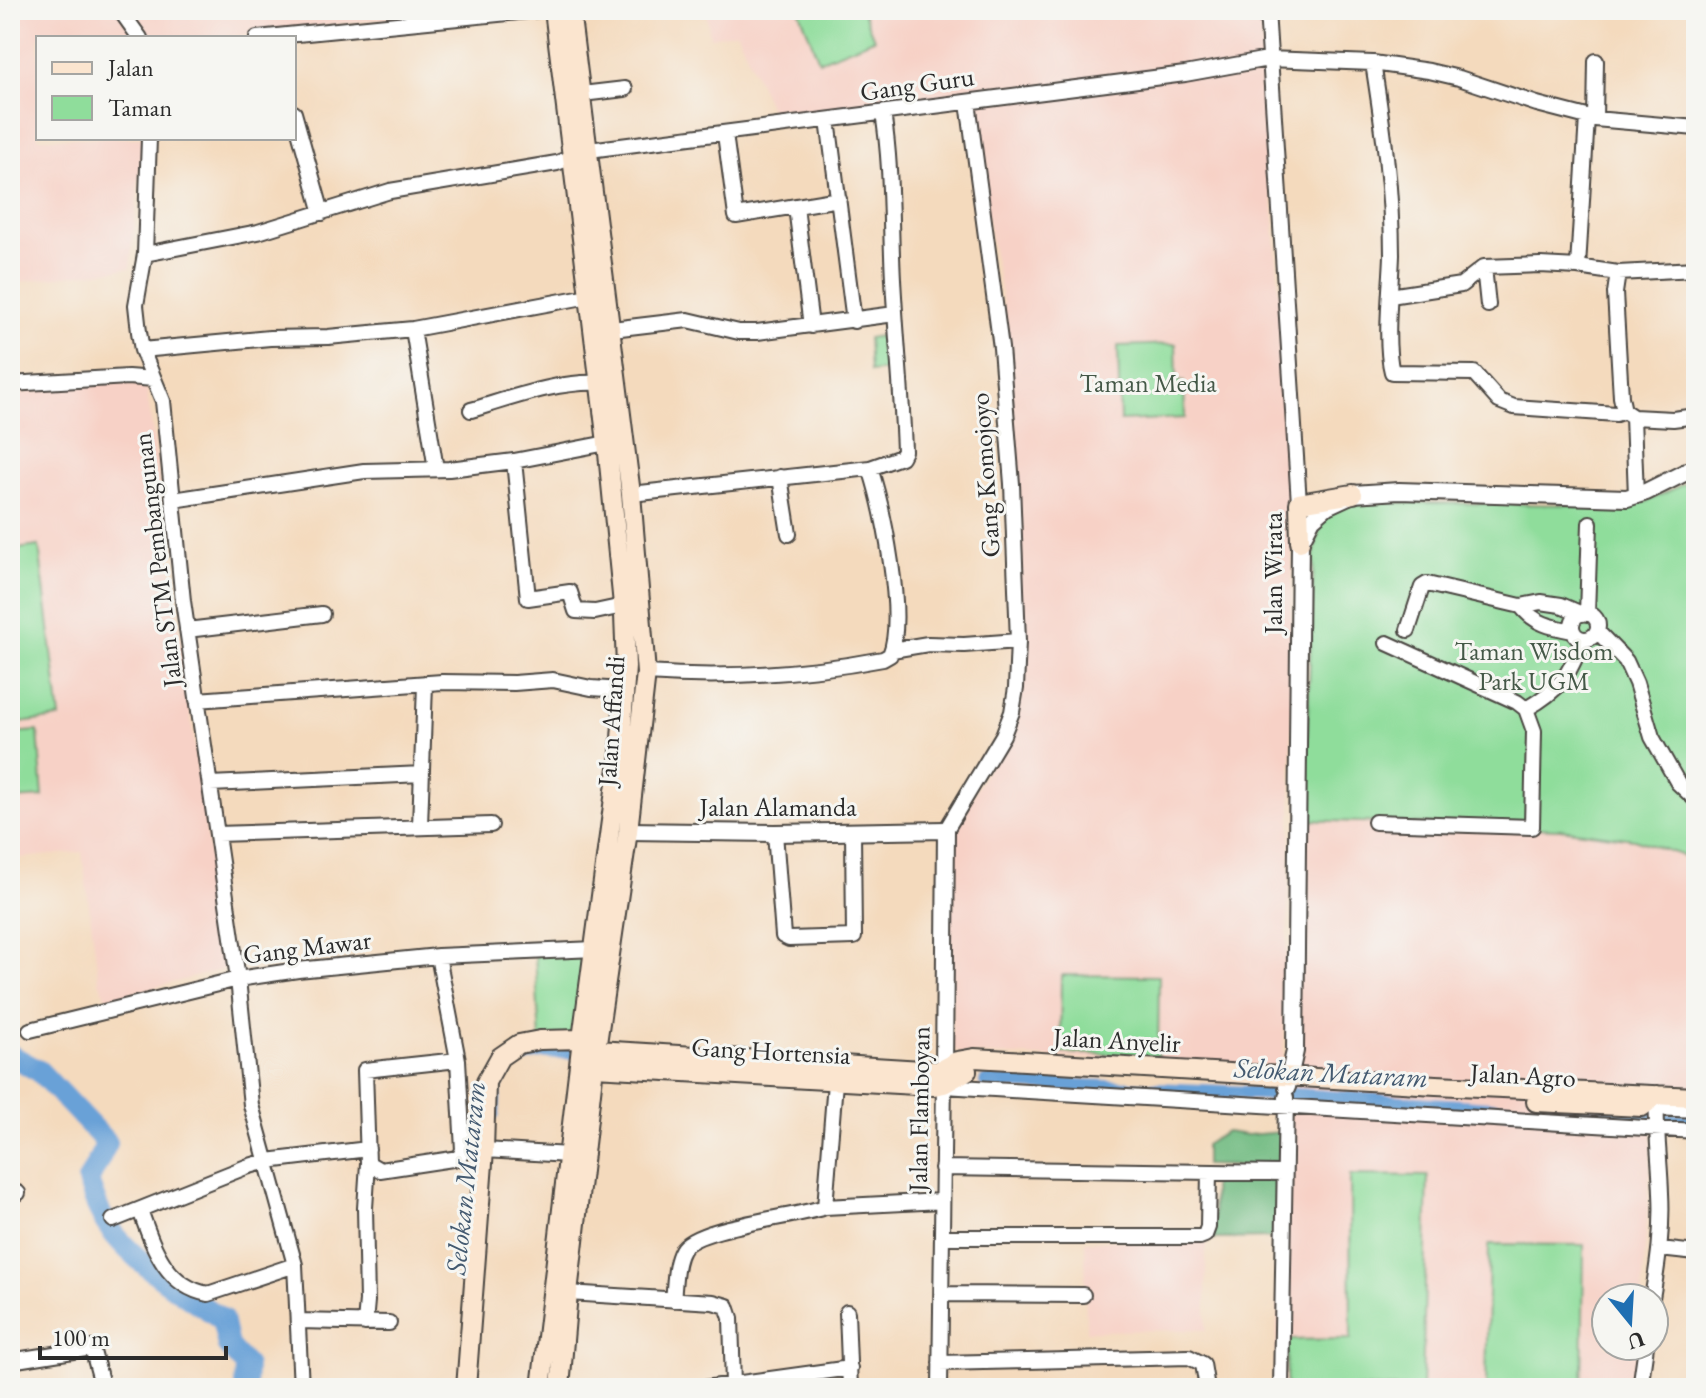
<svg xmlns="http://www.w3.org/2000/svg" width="1706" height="1398" font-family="'EB Garamond',serif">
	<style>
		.built { fill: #f7d1c6 }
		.green { fill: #8fdd9b; stroke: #5d8463; stroke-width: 2 }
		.forest { fill: #73bc83; stroke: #4f7457; stroke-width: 2 }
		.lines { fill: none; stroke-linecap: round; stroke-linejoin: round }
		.canal { stroke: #69a1d7; stroke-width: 14 }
		.river { stroke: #69a1d7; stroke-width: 22 }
		.minor-casing { stroke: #494541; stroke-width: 18 }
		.tertiary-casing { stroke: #494541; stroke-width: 20 }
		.secondary-casing { stroke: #494541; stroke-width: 22 }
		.minor { stroke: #fff; stroke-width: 14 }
		.tertiary { stroke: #fff; stroke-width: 16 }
		.secondary { stroke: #fbe5cf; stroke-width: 18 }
		.labels { text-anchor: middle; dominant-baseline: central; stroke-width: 6; stroke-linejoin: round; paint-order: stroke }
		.street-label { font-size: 26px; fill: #2b2b2b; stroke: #f6f6f2 }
		.park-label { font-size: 26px; fill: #445847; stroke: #f6f6f2 }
		.water-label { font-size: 28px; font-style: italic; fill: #445a70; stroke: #f6f6f2 }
	</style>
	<rect width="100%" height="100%" fill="#f6f6f2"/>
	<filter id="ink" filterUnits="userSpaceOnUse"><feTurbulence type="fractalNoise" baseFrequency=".0125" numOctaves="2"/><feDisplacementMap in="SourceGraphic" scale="16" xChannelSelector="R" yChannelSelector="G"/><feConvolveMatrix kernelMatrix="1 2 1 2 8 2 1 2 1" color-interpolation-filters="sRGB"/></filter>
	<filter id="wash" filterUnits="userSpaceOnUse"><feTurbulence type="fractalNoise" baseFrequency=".006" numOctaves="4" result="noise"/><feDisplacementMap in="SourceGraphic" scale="32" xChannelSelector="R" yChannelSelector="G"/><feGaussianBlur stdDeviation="1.8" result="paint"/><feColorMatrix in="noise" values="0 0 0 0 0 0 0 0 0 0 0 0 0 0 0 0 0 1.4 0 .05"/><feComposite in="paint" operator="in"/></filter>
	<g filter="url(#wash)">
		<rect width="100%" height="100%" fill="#f4dabd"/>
		<!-- built -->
		<path class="built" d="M 10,10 L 460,10 L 218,38 L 38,38 L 38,138 L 143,138 L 130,268 L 10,283 Z
			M 706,10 L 1260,10 L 1292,491 L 1291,820 L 1283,1056 L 1280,1062 L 1274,1066 L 962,1054 L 952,1048 L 950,840 L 1012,721 L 1016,489 L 1003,303 L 988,223 L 971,94 L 774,118 L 737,32 L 710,37 Z
			M 123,381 L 146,383 L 225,969 L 107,1000 L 99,982 L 82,852 L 10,859 L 10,394 Z
			M 1696,477 L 1696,1107 L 1654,1105 L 1642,1298 L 1606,1298 L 1606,1346 L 1638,1346 L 1635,1388 L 1274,1388 L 1284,1178 L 1294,1082 L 1311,567 L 1320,524 L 1349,502 L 1600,505 L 1646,502 Z
			M 1206,1240 L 1206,1330 L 1086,1331 L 1085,1241 Z"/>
		<!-- green -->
		<path class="green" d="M 806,10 L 862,10 L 874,39 L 819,61 L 800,12 Z
			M 887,335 L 889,370 L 870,372 L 868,338 Z
			M 1176,344 L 1177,381 L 1184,382 L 1185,418 L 1120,421 L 1118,346 Z
			M 1696,478 L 1696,860 L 1634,839 L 1560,829 L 1304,820 L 1314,555 L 1323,514 L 1349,502 L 1580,505 L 1646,502 Z
			M 39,546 L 60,718 L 10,724 L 10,550 Z
			M 38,731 L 43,797 L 13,799 L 10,733 Z
			M 584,953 L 574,1046 L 540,1041 L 535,954 Z
			M 1061,975 L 1159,976 L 1158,1056 L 1060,1053 Z
			M 1350,1175 L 1428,1176 L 1422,1388 L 1286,1388 L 1287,1340 L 1351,1339 Z
			M 1489,1244 L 1584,1245 L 1582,1388 L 1486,1388 Z"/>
		<!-- forest -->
		<path class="forest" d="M 1226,1132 L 1247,1135 L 1281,1132 L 1279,1167 L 1205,1165 L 1205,1145 Z
			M 1213,1178 L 1284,1178 L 1272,1238 L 1214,1239 Z"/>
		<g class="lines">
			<!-- canal -->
			<path class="canal" d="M 986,1082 L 1299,1095 L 1696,1122
				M 493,1114 C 494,1101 493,1082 503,1071 C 523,1047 559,1050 587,1055"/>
			<!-- river -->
			<path class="river" d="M 10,1055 L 39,1071 L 107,1143 L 88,1181 C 93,1193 96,1206 102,1216 C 124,1257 184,1294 222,1319 L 228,1346 L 246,1366 L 245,1388"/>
		</g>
	</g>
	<g filter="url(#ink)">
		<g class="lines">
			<defs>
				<path id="minor" d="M 120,10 L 140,38
					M 1267,10 L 1299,503
					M 257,38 L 538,10
					M 1373,63 C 1383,126 1392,191 1392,255 C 1391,288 1384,342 1392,372 L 1474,373 L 1499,401 L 1514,407 L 1616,414 L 1624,411
					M 582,94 L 625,89
					M 294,113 L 322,213
					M 1595,119 L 1596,61
					M 828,120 L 854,321
					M 725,134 L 736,216 L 839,199
					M 149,138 L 145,254 L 136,305 L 139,332 L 142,350 L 163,401 L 183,601 L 238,979 L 251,1105 L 295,1265 L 301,1388
					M 796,207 L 811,326
					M 145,254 L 258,232 L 390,191 L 557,163 L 589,150 L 1185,74 L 1268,59 L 1373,63 L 1429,71 L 1459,78 L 1537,104 L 1595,119 L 1696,128
					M 1484,267 L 1488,305
					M 1578,267 L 1587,117
					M 1618,273 L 1615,293 L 1621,397 L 1624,411 L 1633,417 L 1636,496
					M 1390,296 L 1461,285 L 1484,267 L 1540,265 L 1578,267 L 1618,273 L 1696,269
					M 413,329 L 436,469
					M 612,329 L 688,320 L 739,332 L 757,332 L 895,314
					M 142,350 L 270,338 L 328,337 L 413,329 L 589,296
					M 10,384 L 128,377 L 154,379
					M 471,410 C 512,398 556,381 600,383
					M 1633,417 L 1673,419 L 1696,416
					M 514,461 L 528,598 L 570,592 L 576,611 L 595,612 L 623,606
					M 780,477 L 789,534
					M 631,494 L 870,468 L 901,457 L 904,451 C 902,393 896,336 893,279 C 890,223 892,168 883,113
					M 173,500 L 364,471 L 449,469 L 514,461 L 607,443
					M 1521,606 C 1535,624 1551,627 1573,631
					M1572 626a13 13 0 1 1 26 0a13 13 0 1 1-26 0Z
					M 1587,614 L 1590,523
					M 187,630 L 322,614
					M 1408,630 L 1422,587 L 1427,584 L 1521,606 L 1541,602 L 1561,605 L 1582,614
					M 1597,631 L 1626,661 L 1636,683 L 1652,737 L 1678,783 L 1696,800
					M 892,650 L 928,644 L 964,645 L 1018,641
					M 646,673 C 726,679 804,674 883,659 L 890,655 C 906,617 883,508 870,468
					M 197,700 L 442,682 L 514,683 L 553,680 L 591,688 L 624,690
					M 1526,709 C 1561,689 1569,676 1583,639
					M 210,784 L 422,774
					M 1375,822 L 1532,827 L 1534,731 L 1526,709 L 1517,702 L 1387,643
					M 420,826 L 425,684
					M 946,830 L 1003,735 L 1012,712 L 1016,688 L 1018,641 L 1012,484 L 1001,348 L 968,102
					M 775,833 L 783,936 L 789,939 L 854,937 L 853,831
					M 217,834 L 491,825
					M 438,956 L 458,1060 L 463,1150
					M 30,1030 L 238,979 L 298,970 L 438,956 L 595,949
					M 944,1086 L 1696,1131
					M 1656,1108 L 1696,1110
					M 484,1150 L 569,1155
					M 368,1163 L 380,1170 L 459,1158 L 463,1150 L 468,1150
					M 942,1168 L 1284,1173
					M 10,1194 L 18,1193
					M 825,1207 L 942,1201
					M 140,1210 C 153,1246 165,1286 208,1294 L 295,1265
					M 113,1220 L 246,1167 L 267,1161 L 368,1149
					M 942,1237 L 1200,1237 L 1205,1235 L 1208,1227 L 1209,1172
					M 1660,1249 L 1696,1253
					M 568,1293 L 713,1302 L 727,1306 L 731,1318 L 733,1385
					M 942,1294 L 1083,1295
					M 1652,1298 C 1658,1263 1663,1229 1661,1193 C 1660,1160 1655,1128 1657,1095
					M 673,1300 C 675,1285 674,1264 682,1250 C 693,1227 798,1217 825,1207 L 835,1082
					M 847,1312 L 850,1388
					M 298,1321 L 389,1323
					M 365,1323 L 367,1301 L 365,1208 L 368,1163 L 365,1070 L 458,1060
					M 10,1361 L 92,1348 L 103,1388
					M 940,1363 L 1189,1357 L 1203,1364 L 1207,1388
					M 705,1388 L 850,1368
					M 940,1388 L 944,1078
					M 1281,1388 L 1286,1097
					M 1640,1388 L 1646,1346"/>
				<path id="tertiary" d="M 628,831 L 775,833 L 946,830 L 944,1070
					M 1287,1087 L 1295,1051 L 1300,542 L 1312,519 L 1327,506 L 1353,494 L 1399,491 L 1627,498 L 1646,492 L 1696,467"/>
				<path id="secondary" d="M 1300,542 L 1299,503 L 1353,494
					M 597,1050 L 938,1071 L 957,1061 L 974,1058 L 1436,1085 L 1696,1097
					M 594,1067 L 934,1086 L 944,1084 L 967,1071
					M 1536,1102 L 1642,1107 L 1657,1095
					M 466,1388 L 484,1150 L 486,1082 L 500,1057 L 519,1044 L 540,1040 L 582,1039
					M 541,1388 L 582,1039 L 620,753 L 626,667 L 624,615 L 607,443 L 554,10
					M 560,1388 L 568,1293 L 595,1057 L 628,831 L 646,673 L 631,494 L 570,10"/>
			</defs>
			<!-- minor casing -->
			<use href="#minor" class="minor-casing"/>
			<!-- tertiary casing -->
			<use href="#tertiary" class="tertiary-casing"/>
			<!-- secondary casing -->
			<use href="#secondary" class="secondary-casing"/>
			<!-- minor -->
			<use href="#minor" class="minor"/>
			<!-- tertiary -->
			<use href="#tertiary" class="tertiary"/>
			<!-- secondary -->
			<use href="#secondary" class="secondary"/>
		</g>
	</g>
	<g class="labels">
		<!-- street labels -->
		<g class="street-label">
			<text transform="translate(917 84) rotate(-8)">Gang Guru</text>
			<text transform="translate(985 475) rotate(-94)">Gang Komojoyo</text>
			<text transform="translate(157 560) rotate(-97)">Jalan STM Pembangunan</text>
			<text transform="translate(1273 573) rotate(-90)">Jalan Wirata</text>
			<text transform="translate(611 721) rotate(-86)">Jalan Affandi</text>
			<text x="778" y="807">Jalan Alamanda</text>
			<text transform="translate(307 947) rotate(-7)">Gang Mawar</text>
			<text transform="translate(1117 1040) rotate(3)">Jalan Anyelir</text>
			<text transform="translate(771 1051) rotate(3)">Gang Hortensia</text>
			<text transform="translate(1523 1075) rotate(3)">Jalan Agro</text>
			<text transform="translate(919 1109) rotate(-89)">Jalan Flamboyan</text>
		</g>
		<!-- park labels -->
		<g class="park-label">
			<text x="1148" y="383">Taman Media</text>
			<text x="1534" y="651">Taman Wisdom<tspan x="1534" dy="30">Park UGM</tspan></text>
		</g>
		<!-- water labels -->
		<g class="water-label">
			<text transform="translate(1331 1072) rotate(3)">Selokan Mataram</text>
			<text transform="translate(465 1178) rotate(-84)">Selokan Mataram</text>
		</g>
	</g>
	<!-- margin -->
	<rect width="1706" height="1398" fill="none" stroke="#f6f6f2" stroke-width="40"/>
	<!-- legend -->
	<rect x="36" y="36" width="260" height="104" fill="#f6f6f2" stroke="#a5a5a2" stroke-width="2"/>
	<rect x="52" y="62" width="40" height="12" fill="#fbe5cf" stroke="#a5a5a2" stroke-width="2"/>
	<text x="108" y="76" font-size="24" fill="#2b2b2b">Jalan</text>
	<rect x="52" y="96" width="40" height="24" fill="#8fdd9b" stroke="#a5a5a2" stroke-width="2"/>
	<text x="108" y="116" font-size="24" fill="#2b2b2b">Taman</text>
	<!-- north arrow -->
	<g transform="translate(1630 1322) rotate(162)"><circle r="38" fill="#f6f6f2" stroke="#a5a5a2" stroke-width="2"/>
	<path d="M0-6L14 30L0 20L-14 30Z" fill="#1f6fb2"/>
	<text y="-12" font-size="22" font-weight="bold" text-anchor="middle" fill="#2b2b2b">U</text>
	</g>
	<!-- scale -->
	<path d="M40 1346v12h186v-12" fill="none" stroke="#2b2b2b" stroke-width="4"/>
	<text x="52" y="1346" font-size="24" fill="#2b2b2b" stroke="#f6f6f2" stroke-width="6" paint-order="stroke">100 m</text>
</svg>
